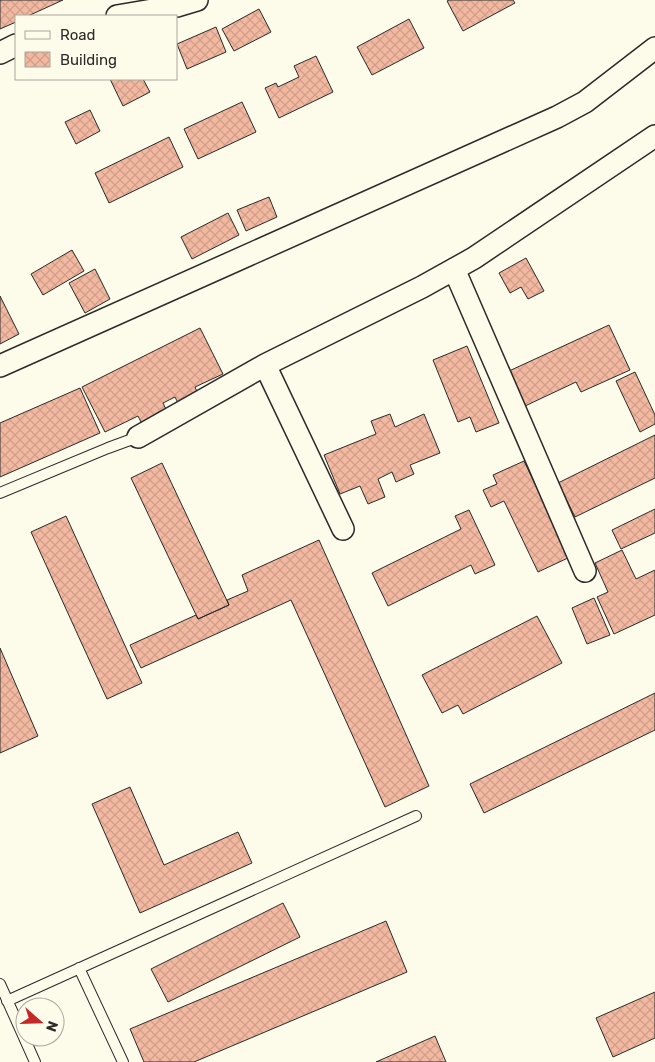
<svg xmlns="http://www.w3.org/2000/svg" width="655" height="1062" font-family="Rubik,sans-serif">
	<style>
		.building { fill: url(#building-cross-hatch); stroke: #2b2b2b }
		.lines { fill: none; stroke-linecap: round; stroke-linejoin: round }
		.lane-casing { stroke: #2b2b2b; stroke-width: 12 }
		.street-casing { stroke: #2b2b2b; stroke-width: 24 }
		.lane { stroke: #fdfbea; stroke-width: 10 }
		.street { stroke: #fdfbea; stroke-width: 21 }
	</style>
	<defs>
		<pattern id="building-cross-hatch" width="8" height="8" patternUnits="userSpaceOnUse" patternTransform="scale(1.25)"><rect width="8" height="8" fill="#f2b8a0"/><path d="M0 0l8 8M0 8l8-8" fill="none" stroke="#d09e8a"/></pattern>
	</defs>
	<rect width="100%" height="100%" fill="#fdfbea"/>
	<!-- building -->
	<path class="building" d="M 0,0 L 63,0 L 28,16 L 16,16 L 16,22 L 0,29 Z
		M 449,0 L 513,0 L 515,3 L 463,31 L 447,1 Z
		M 259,9 L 271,32 L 234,51 L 222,29 Z
		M 409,19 L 424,48 L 372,75 L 357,47 Z
		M 216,27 L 226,52 L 187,69 L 177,44 Z
		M 316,56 L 333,92 L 279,118 L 265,88 L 276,83 L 278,87 L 299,77 L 294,66 Z
		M 110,79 L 143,79 L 150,92 L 123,106 Z
		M 242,102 L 256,132 L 198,159 L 184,129 Z
		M 90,110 L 100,131 L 76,144 L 65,122 Z
		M 169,137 L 183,167 L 109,203 L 95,173 Z
		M 269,197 L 277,217 L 246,231 L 237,210 Z
		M 228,213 L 239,235 L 192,259 L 181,237 Z
		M 72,250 L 84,271 L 43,295 L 31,274 Z
		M 526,258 L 544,291 L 528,299 L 521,287 L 510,293 L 499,273 Z
		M 95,269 L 110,299 L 85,313 L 69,283 Z
		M 0,296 L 19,334 L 0,344 Z
		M 609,325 L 630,370 L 581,392 L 576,382 L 525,406 L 509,371 Z
		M 200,328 L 223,374 L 195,387 L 200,399 L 181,409 L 175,397 L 163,403 L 170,418 L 145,430 L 138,416 L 105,432 L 82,387 Z
		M 467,346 L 499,423 L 476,432 L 470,417 L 458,422 L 433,360 Z
		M 635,372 L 655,415 L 655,424 L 640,432 L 616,381 Z
		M 80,388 L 100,433 L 0,477 L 0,423 Z
		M 390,414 L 395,427 L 424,414 L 440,453 L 410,465 L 414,474 L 396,482 L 392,472 L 378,479 L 385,497 L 368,504 L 360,486 L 340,494 L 324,455 L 376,434 L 371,421 Z
		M 655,435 L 655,478 L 575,517 L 558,483 Z
		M 524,461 L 570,557 L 538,572 L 504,501 L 491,507 L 483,490 L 497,484 L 493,475 Z
		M 162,463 L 229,605 L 198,619 L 131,478 Z
		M 655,509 L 655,533 L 621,549 L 612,530 Z
		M 469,510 L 495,565 L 475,574 L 471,565 L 388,606 L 372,573 L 461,529 L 455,516 Z
		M 66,516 L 142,683 L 107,699 L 31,532 Z
		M 319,540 L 429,786 L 385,807 L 291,600 L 141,668 L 130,645 L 196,615 L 198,619 L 229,605 L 227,600 L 248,591 L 242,575 Z
		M 622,550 L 636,579 L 655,570 L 655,615 L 614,634 L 597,597 L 608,592 L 595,563 Z
		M 594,598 L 610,635 L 587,644 L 572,608 Z
		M 537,616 L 562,663 L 463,714 L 458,705 L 442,713 L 422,675 Z
		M 0,648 L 38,736 L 0,753 Z
		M 655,693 L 655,730 L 484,813 L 470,784 Z
		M 130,787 L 164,865 L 238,832 L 252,863 L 140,913 L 92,804 Z
		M 283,903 L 300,937 L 168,1002 L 151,969 Z
		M 386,921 L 407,972 L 194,1062 L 144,1062 L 130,1029 Z
		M 655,992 L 655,1038 L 613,1057 L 596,1018 Z
		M 435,1036 L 446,1062 L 376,1062 Z"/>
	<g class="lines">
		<defs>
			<path id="lane" d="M 0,493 L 108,448 L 138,437
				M 79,968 L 123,1062
				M 0,984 L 35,1062
				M 7,1001 L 416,816"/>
			<path id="street" d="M 117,16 L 177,6 L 197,0
				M 0,53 L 16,45
				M 454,269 L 585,571
				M 265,365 L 343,529
				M 0,366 L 557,117 L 585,102 L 655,48
				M 138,437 L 265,365 L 422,287 L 474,258 L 655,136"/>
		</defs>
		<!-- lane casing -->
		<use href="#lane" class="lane-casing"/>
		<!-- street casing -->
		<use href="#street" class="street-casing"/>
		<!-- lane -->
		<use href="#lane" class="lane"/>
		<!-- street -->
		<use href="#street" class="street"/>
	</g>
	<!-- legend -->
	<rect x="15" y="15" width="162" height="65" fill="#fdfbea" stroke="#a9a89e"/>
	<rect x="25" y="31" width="25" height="8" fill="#fdfbea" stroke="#a9a89e"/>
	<text x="60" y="40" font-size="15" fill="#2b2b2b">Road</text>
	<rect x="25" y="52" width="25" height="15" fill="url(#building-cross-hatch)" stroke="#a9a89e"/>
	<text x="60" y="65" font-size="15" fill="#2b2b2b">Building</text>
	<!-- north arrow -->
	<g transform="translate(40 1022) rotate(110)"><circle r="24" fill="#fdfbea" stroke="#a9a89e"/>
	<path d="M0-4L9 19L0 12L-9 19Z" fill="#c62828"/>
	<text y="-8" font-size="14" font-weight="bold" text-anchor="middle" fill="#2b2b2b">N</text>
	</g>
</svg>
